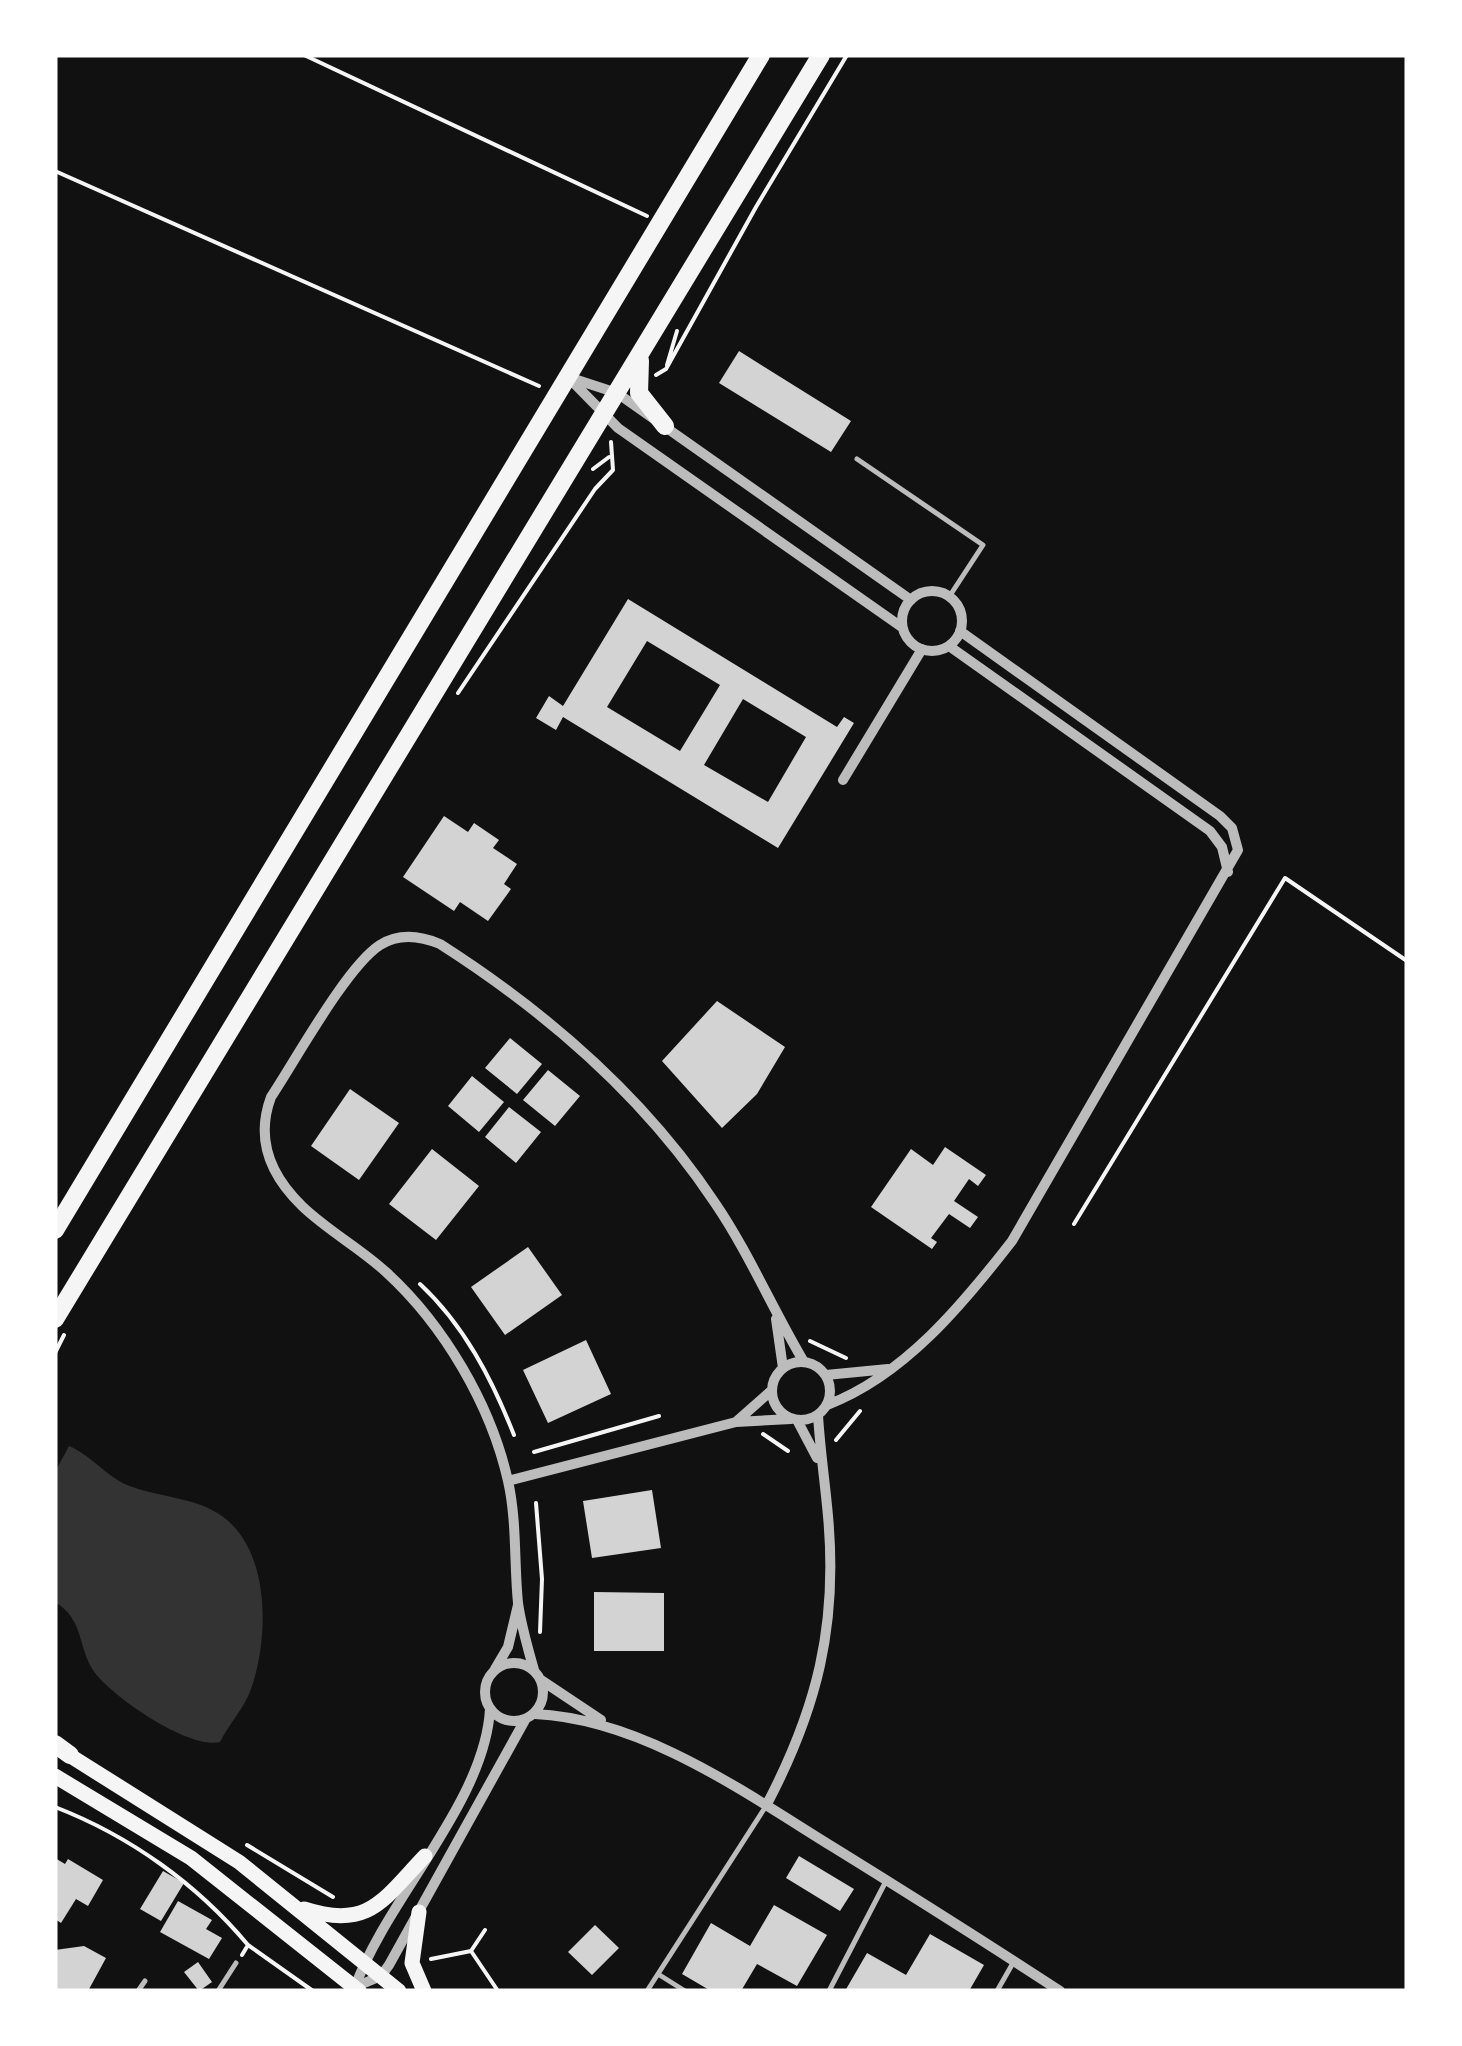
<svg xmlns="http://www.w3.org/2000/svg" width="1462" height="2046" font-family="'Work Sans',sans-serif">
	<style>
		.water { fill: #333 }
		.building { fill: #d3d3d3; fill-rule: evenodd }
		.lines { fill: none; stroke-linecap: round; stroke-linejoin: round }
		.path { stroke: #f5f5f5; stroke-width: 4 }
		.service { stroke: #bcbcbc; stroke-width: 5 }
		.minor { stroke: #bcbcbc; stroke-width: 10 }
		.secondary { stroke: #f5f5f5; stroke-width: 15 }
		.primary { stroke: #f5f5f5; stroke-width: 18 }
	</style>
	<rect width="100%" height="100%" fill="#111"/>
	<!-- water -->
	<path class="water" d="M 69,1446 C 91,1455 106,1476 127,1485 C 156,1497 196,1497 222,1516 C 271,1551 269,1638 251,1689 C 245,1707 229,1724 220,1742 C 190,1750 114,1698 95,1673 C 77,1648 85,1620 55,1602 L 55,1472 Z"/>
	<!-- building -->
	<path class="building" d="M 739,351 L 851,421 L 831,452 L 719,383 Z
		M 628,599 L 837,727 L 844,717 L 854,723 L 778,848 L 563,717 L 556,730 L 536,718 L 549,696 L 563,706 ZM 647,641 L 720,685 L 680,751 L 607,707 ZM 743,699 L 806,737 L 768,802 L 704,765 Z
		M 444,816 L 468,832 L 474,823 L 499,840 L 493,848 L 517,864 L 504,884 L 511,889 L 488,921 L 460,902 L 454,911 L 403,877 Z
		M 717,1001 L 785,1047 L 757,1094 L 722,1128 L 662,1061 Z
		M 510,1038 L 542,1064 L 517,1094 L 485,1068 Z
		M 548,1070 L 580,1096 L 555,1126 L 523,1100 Z
		M 472,1076 L 504,1102 L 479,1132 L 448,1106 Z
		M 350,1089 L 399,1123 L 359,1180 L 311,1146 Z
		M 509,1107 L 541,1132 L 516,1163 L 485,1137 Z
		M 945,1147 L 986,1175 L 978,1186 L 969,1179 L 954,1201 L 978,1217 L 970,1228 L 949,1214 L 931,1238 L 937,1242 L 932,1249 L 871,1207 L 911,1149 L 933,1165 Z
		M 432,1149 L 479,1186 L 436,1240 L 389,1204 Z
		M 528,1247 L 562,1295 L 505,1335 L 471,1287 Z
		M 586,1340 L 611,1394 L 548,1423 L 523,1370 Z
		M 652,1490 L 661,1548 L 592,1558 L 583,1501 Z
		M 594,1592 L 664,1593 L 664,1651 L 594,1651 Z
		M 799,1856 L 854,1889 L 840,1911 L 786,1878 Z
		M 55,1858 L 65,1864 L 68,1859 L 103,1880 L 88,1906 L 76,1899 L 61,1923 L 55,1919 Z
		M 163,1871 L 184,1883 L 161,1921 L 140,1909 Z
		M 178,1901 L 212,1920 L 206,1929 L 222,1938 L 209,1959 L 160,1932 Z
		M 774,1905 L 827,1935 L 797,1986 L 757,1964 L 741,1991 L 711,1991 L 682,1974 L 711,1923 L 750,1946 Z
		M 595,1925 L 619,1948 L 592,1975 L 568,1952 Z
		M 930,1934 L 984,1965 L 969,1991 L 845,1991 L 867,1953 L 906,1975 Z
		M 84,1946 L 106,1958 L 88,1991 L 55,1991 L 55,1950 Z
		M 198,1962 L 212,1982 L 199,1991 L 184,1972 Z"/>
	<g class="lines">
		<!-- path -->
		<path class="path" d="M 304,55 L 647,216
			M 55,171 L 539,386
			M 667,365 L 677,331
			M 656,375 L 666,369 L 756,207 L 847,55
			M 593,469 L 609,457
			M 458,693 L 595,489 L 613,470 L 611,442
			M 1074,1224 L 1285,878 L 1407,961
			M 420,1284 C 464,1325 492,1379 514,1435
			M 810,1341 L 846,1358
			M 55,1353 L 64,1335
			M 763,1434 L 788,1451
			M 836,1440 L 860,1411
			M 534,1452 L 659,1416
			M 536,1503 L 542,1579 L 540,1632
			M 55,1807 C 130,1836 197,1884 248,1945
			M 247,1845 L 333,1897
			M 471,1951 L 485,1930
			M 242,1955 L 248,1945 L 313,1991
			M 431,1959 L 471,1951 L 498,1991"/>
		<!-- service -->
		<path class="service" d="M 857,459 L 983,545 L 949,597
			M 658,1974 L 685,1991
			M 138,1991 L 145,1981
			M 218,1991 L 236,1963
			M 647,1991 L 766,1806
			M 829,1991 L 885,1883
			M 997,1991 L 1013,1963"/>
		<!-- minor -->
		<path class="minor" d="M 568,377 L 618,428 L 903,628
			M 568,377 L 617,393 L 911,600
			M902 621a30 30 0 1 1 60 0a30 30 0 1 1-60 0Z
			M 949,646 L 1210,831 L 1222,847 L 1228,872
			M 843,780 L 922,649
			M 776,1319 L 783,1368
			M772 1391a29 29 0 1 1 58 0a29 29 0 1 1-58 0Z
			M 826,1375 L 888,1369
			M 827,1405 C 904,1376 963,1304 1012,1241 L 1238,850 L 1232,828 L 1220,816 L 960,631
			M 797,1420 L 817,1458
			M 737,1421 L 772,1390
			M 508,1481 L 736,1422 L 791,1419
			M485 1692a29 29 0 1 1 58 0a29 29 0 1 1-58 0Z
			M 495,1669 L 508,1647 L 518,1605
			M 534,1670 C 528,1649 521,1625 518,1603 C 514,1563 517,1521 508,1481 C 491,1405 444,1325 386,1272 C 360,1248 328,1231 302,1206 C 271,1176 255,1140 271,1097 C 295,1061 347,966 380,945 C 399,933 421,936 440,944 C 548,1013 644,1096 715,1203 C 749,1253 773,1310 804,1362
			M 541,1680 L 601,1720
			M 535,1714 C 642,1719 744,1792 833,1847 C 909,1894 985,1942 1060,1991
			M 766,1806 C 817,1709 838,1626 828,1516 C 825,1482 820,1449 818,1415
			M 355,1987 L 381,1976 L 389,1965 L 525,1720
			M 355,1987 C 387,1898 485,1802 490,1709"/>
		<!-- secondary -->
		<path class="secondary" d="M 61,1750 L 239,1862 L 399,1991
			M 55,1776 L 191,1858 L 359,1991
			M 304,1909 C 369,1930 383,1900 425,1856
			M 419,1912 L 412,1963 L 424,1991"/>
		<!-- primary -->
		<path class="primary" d="M 640,361 L 639,393 L 665,426
			M 55,1230 L 761,55
			M 55,1319 L 821,55
			M 55,1744 L 70,1755"/>
	</g>
	<!-- border -->
	<rect width="1462" height="2046" fill="none" stroke="#ffffff" stroke-width="115"/>
</svg>
